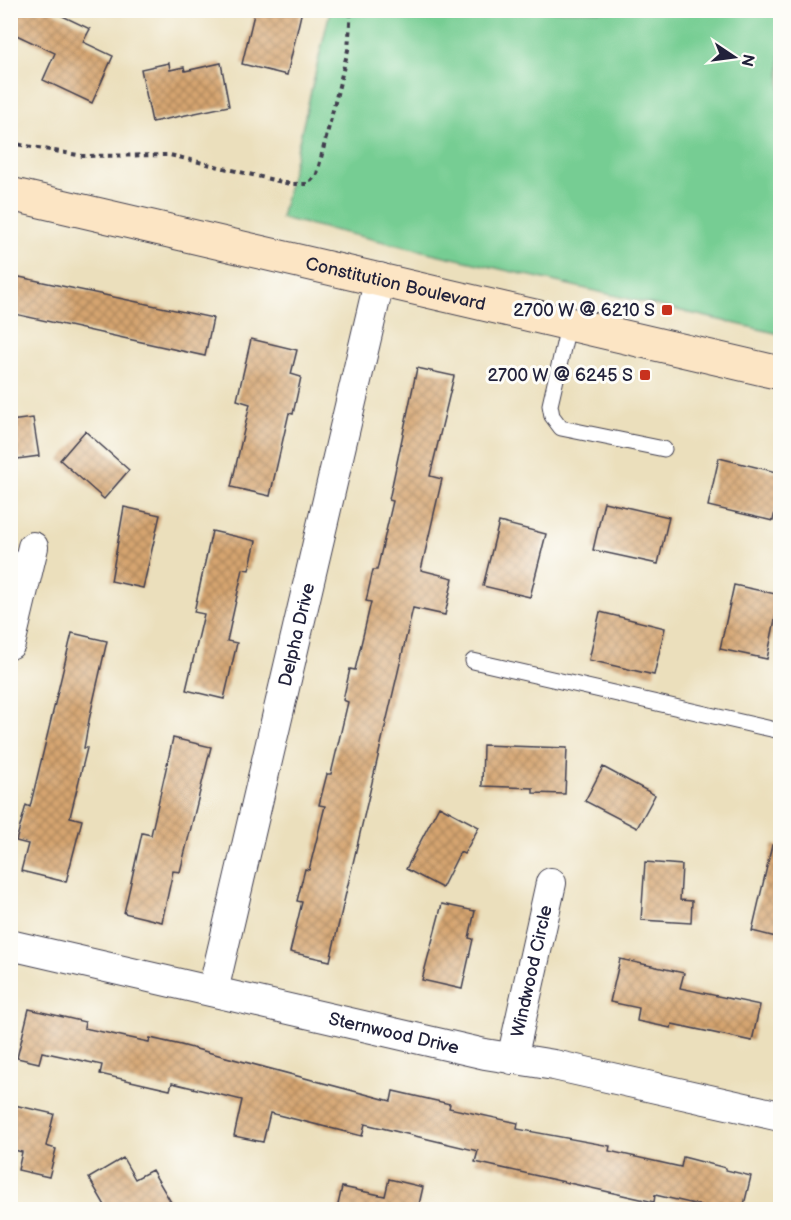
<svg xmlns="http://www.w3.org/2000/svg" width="791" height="1220" font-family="'Balsamiq Sans',sans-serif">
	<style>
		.grass { fill: #76cd93; stroke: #4c7867; stroke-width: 1.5 }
		.building { fill: url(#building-cross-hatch) }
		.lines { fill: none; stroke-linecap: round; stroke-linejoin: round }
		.service-casing { stroke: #403e4e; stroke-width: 17 }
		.minor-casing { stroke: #403e4e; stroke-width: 32 }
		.secondary-casing { stroke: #403e4e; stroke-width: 35 }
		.path { stroke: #403e4e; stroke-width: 4; stroke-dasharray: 4.5 4.5; stroke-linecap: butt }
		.service { stroke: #fff; stroke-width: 15 }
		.minor { stroke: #fff; stroke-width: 30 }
		.secondary { stroke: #fce5c4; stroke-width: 33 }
		.poi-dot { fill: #c8321e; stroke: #fdfcf7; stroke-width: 2 }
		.labels { text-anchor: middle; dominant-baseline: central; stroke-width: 6; stroke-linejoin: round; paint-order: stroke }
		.street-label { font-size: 18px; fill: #22223b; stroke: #fdfcf7 }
		.poi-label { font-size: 18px; fill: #22223b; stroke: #fdfcf7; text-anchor: end }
	</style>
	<defs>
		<pattern id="building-cross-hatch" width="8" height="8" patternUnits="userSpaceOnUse" patternTransform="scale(1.5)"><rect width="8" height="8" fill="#d5a46f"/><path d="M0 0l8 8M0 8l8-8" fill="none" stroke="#ac855c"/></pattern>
	</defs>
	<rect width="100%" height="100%" fill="#fdfcf7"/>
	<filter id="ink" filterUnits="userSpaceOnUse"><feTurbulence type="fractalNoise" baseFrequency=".0167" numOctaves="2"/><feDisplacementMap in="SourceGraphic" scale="12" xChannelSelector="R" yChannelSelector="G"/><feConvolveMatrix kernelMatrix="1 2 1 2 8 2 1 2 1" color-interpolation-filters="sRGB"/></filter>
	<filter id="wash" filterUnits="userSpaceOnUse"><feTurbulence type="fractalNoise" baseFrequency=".008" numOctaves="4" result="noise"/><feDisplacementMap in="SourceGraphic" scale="24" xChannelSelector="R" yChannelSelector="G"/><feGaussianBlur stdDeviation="1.35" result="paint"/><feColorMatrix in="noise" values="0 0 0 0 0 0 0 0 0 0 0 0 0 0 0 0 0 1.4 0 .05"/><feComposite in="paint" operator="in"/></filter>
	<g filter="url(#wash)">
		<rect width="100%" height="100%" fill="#ebdfbc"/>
		<!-- grass -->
		<path class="grass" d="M 330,11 L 780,11 L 780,334 L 281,218 Z"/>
		<g id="blocks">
			<!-- building -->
			<path class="building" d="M 10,10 L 50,10 L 90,29 L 83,42 L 113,56 L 92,103 L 43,80 L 55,53 L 10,32 Z
				M 255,10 L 302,10 L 287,75 L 242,64 Z
				M 169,63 L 170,70 L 184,67 L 185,71 L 221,63 L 229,106 L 152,122 L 141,69 Z
				M 10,275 L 213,318 L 205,356 L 10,313 Z
				M 251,339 L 297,350 L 291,374 L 301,377 L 293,414 L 289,413 L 270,496 L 231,487 L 250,404 L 237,400 Z
				M 417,368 L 454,376 L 430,476 L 442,479 L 421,570 L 453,578 L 445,615 L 413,608 L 330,961 L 290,952 L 302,902 L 297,901 L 305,869 L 309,870 L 325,806 L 319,805 L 327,774 L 331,774 L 348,702 L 343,700 L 350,669 L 355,670 L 371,602 L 366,601 L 373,570 L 377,570 L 393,501 L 389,500 Z
				M 33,418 L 39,456 L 10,460 L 10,421 Z
				M 85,431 L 129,470 L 104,499 L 60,460 Z
				M 719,458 L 780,473 L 780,489 L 773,521 L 708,506 Z
				M 604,502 L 669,517 L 658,564 L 593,550 Z
				M 124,507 L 160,515 L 143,588 L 111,581 Z
				M 499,522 L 546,534 L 530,597 L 483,586 Z
				M 212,531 L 256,541 L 249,570 L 243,569 L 227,641 L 237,643 L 224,699 L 186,690 L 204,614 L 194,612 Z
				M 734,585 L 780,595 L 767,659 L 720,649 Z
				M 600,612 L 665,628 L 654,675 L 589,660 Z
				M 72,633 L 107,641 L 89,720 L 84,748 L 87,748 L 70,817 L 82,820 L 66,882 L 21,871 L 28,844 L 16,841 L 26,805 L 30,807 Z
				M 173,738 L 211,747 L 180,872 L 173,871 L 162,922 L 124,913 L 142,833 L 151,835 Z
				M 483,745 L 567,748 L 565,794 L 533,793 L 533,788 L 482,786 Z
				M 603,767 L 655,795 L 637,828 L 585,801 Z
				M 439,806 L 479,827 L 464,854 L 460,852 L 442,888 L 406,869 Z
				M 772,845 L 780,846 L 780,938 L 752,931 Z
				M 645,862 L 682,865 L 680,900 L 692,901 L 691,923 L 641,920 Z
				M 442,904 L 475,911 L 469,938 L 473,939 L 462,989 L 422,980 Z
				M 620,959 L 684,973 L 680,988 L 760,1005 L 752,1041 L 672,1024 L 671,1028 L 637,1021 L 639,1008 L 610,1002 Z
				M 29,1009 L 85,1022 L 84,1028 L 149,1042 L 150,1038 L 181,1045 L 391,1101 L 393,1091 L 450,1104 L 449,1108 L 518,1123 L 517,1129 L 610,1146 L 609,1151 L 681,1167 L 683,1157 L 726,1168 L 726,1170 L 751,1176 L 743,1209 L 718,1205 L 716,1209 L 655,1195 L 654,1202 L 475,1162 L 478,1151 L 365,1124 L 362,1136 L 270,1113 L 263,1142 L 234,1136 L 242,1100 L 172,1083 L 170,1090 L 100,1074 L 102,1065 L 42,1052 L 39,1063 L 17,1058 Z
				M 10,1104 L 54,1114 L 46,1146 L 56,1149 L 49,1177 L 18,1170 L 22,1152 L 10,1149 Z
				M 123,1158 L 135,1179 L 152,1170 L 175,1209 L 107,1209 L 89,1178 Z
				M 389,1179 L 423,1187 L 418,1209 L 337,1209 L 342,1187 L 385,1196 Z"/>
		</g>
	</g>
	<g filter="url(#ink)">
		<use href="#blocks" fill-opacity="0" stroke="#403e4e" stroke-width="1.5"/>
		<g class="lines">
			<defs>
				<path id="service" d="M 569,322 L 550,405 L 552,416 L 561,428 L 664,449
					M 473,661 L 780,731"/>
				<g id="minor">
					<path d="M 10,644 L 33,547"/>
					<path id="s1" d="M 10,945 L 485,1054 L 554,1065 L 780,1116"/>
					<path id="s2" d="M 213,991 L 380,278"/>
					<path id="s3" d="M 512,1059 L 551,883"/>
				</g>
				<g id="secondary">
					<path id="s4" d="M 10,194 L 780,373"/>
				</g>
			</defs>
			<!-- service casing -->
			<use href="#service" class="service-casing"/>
			<!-- minor casing -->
			<use href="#minor" class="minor-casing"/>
			<!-- secondary casing -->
			<use href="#secondary" class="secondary-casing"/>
			<!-- path -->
			<path class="path" d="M 10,143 L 83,156 L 170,155 L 290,184 L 308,184 L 317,174 L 348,50 L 351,10"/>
			<!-- service -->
			<use href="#service" class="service"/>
			<!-- minor -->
			<use href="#minor" class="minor"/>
			<!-- secondary -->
			<use href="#secondary" class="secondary"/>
		</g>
	</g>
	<!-- markers -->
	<g class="poi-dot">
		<rect x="661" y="304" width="12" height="12" rx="3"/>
		<rect x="639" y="369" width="12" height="12" rx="3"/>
	</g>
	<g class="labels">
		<!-- street labels -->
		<g class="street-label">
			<text stroke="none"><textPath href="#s4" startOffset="396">Constitution Boulevard</textPath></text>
			<text stroke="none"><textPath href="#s2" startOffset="366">Delpha Drive</textPath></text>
			<text stroke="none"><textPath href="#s3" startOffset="90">Windwood Circle</textPath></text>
			<text stroke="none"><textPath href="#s1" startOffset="394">Sternwood Drive</textPath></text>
		</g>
		<!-- poi labels -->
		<g class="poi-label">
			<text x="655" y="310">2700 W @ 6210 S</text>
			<text x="633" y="375">2700 W @ 6245 S</text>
		</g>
	</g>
	<!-- margin -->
	<rect width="791" height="1220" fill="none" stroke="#fdfcf7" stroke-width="36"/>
	<!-- north arrow -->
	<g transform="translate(734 57) rotate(103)" stroke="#fdfcf7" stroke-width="4.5" paint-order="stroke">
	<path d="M0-4.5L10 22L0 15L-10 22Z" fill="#22223b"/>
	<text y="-9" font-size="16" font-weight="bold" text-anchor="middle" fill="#22223b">N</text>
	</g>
</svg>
